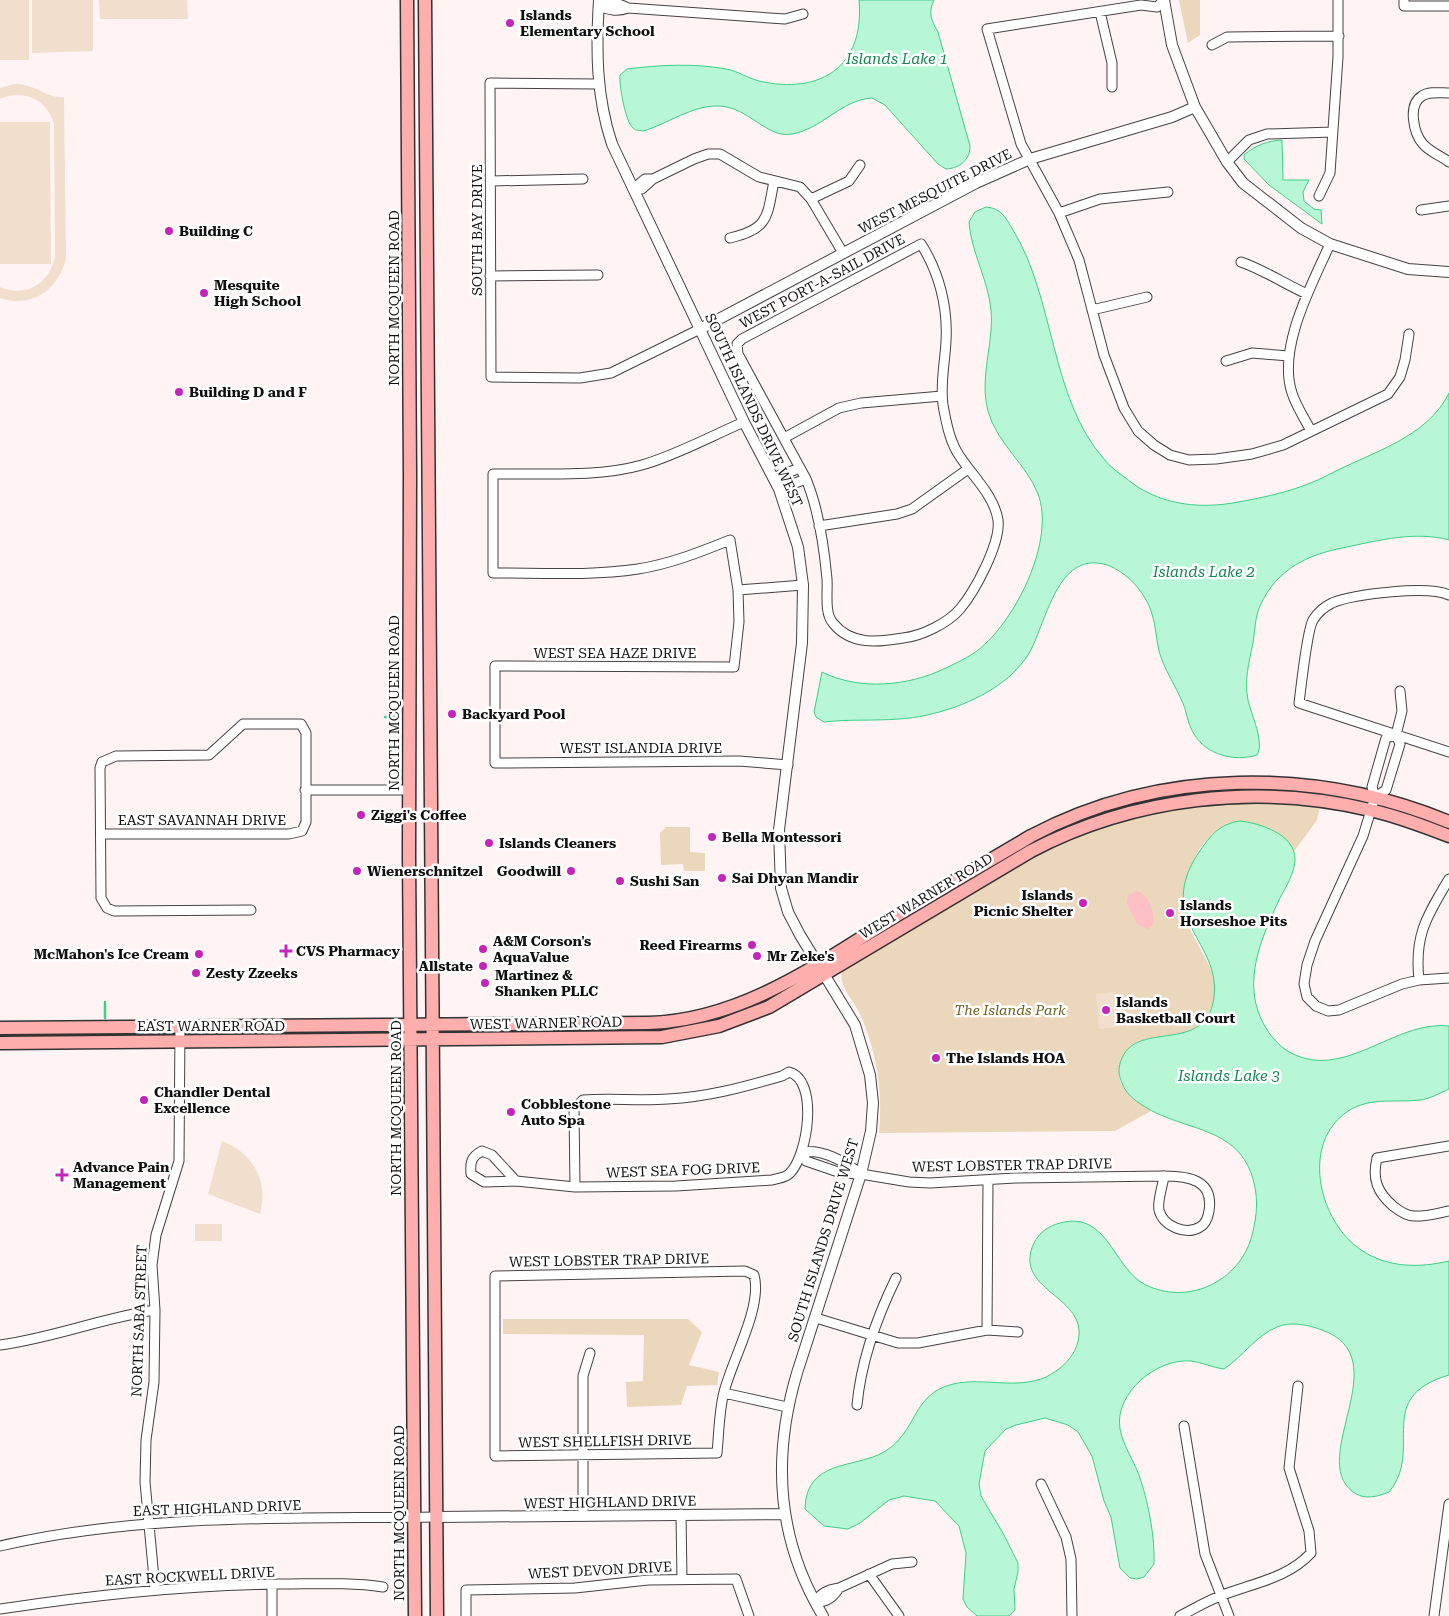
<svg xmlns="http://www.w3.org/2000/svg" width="1449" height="1616" font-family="'Roboto Serif',serif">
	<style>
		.green { fill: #ebd7bb }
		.sand { fill: #fbbfc5 }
		.pitch { fill: #f2decd }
		.water { fill: #b7f7d6; stroke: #3dcf87 }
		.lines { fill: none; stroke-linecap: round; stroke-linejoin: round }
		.stream { stroke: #3dcf87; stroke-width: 2.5 }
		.minor-casing { stroke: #434343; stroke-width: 11 }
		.tertiary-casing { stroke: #434343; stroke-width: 12 }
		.secondary-casing { stroke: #323232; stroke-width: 15 }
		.minor { stroke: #fff; stroke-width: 9 }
		.tertiary { stroke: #fff; stroke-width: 10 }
		.secondary { stroke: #ffaeae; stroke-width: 12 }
		.poi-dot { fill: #c225b8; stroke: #fff; stroke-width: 2 }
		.labels { text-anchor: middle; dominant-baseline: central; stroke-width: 5; stroke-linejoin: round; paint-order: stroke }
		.poi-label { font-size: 14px; font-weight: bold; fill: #101010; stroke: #fff; text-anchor: start }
		.street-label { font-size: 14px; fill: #101010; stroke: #fff }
		.park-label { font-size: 14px; font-style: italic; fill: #69621e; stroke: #fff }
		.water-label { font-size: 15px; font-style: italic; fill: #158753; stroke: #fff }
	</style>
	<rect width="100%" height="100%" fill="#fff3f4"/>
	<!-- green -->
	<path class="green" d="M 1179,0 L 1200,0 L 1200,35 L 1188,43 Z
		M 1245,802 L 1320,806 L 1317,820 L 1293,853 L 1291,847 C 1278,838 1262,824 1246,822 C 1223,819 1199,843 1193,863 C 1190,871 1190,881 1188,889 C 1187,897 1184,905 1185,912 C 1190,948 1231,973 1208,1014 C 1192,1043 1153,1031 1130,1046 C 1127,1053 1119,1064 1119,1072 C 1118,1091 1138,1102 1151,1111 L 1115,1131 L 879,1133 C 883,1092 877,1052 860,1014 C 854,1001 836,983 843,970 L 1057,844 L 1104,826 L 1154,813 L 1181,808 Z
		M 666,827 L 690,827 L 690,852 L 705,853 L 705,871 L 684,871 L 683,864 L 661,865 L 660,833 Z
		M 503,1319 L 688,1319 L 702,1332 L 689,1365 L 719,1372 L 717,1385 L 687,1386 L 681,1405 L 627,1407 L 626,1382 L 643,1381 L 644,1335 L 503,1334 Z"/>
	<!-- sand -->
	<path class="sand" d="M 1136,891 C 1149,893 1155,914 1153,925 L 1148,929 L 1137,924 L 1127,904 L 1128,895 Z"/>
	<!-- pitch -->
	<path class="pitch" d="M 0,0 L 29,0 L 29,60 L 0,60 Z
		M 32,0 L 93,0 L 93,51 L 32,53 Z
		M 99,0 L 187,0 L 188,19 L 100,19 Z
		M 14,84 C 37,84 47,99 64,97 L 66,258 C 59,289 32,309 0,298 L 0,287 C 26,298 49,284 55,257 L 54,124 C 48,100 23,88 0,99 L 0,88 Z
		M 0,122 L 50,122 L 51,264 L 0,264 Z
		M 1113,992 L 1117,1027 L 1099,1029 L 1096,994 Z
		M 222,1141 C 253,1153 269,1181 260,1214 L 208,1194 Z
		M 195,1224 L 222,1224 L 222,1241 L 195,1241 Z"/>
	<!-- water -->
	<path class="water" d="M 859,0 L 934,0 C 928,13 931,20 938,32 L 970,146 C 970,160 960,168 946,169 L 938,164 L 885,105 L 872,98 C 841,100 822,129 792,134 C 767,139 749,107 719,106 C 692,105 668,124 643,131 C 638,130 635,131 632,127 C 625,119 619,85 620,75 L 627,69 C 659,65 694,63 726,69 C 738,71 747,78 759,81 C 820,95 865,67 859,0 Z
		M 1282,140 L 1283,180 L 1309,180 L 1303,192 L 1304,201 L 1314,209 L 1321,210 L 1322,224 L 1269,185 L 1244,159 L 1244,155 C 1256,145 1267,141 1282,140 Z
		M 986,207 C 1001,208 1006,218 1013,230 C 1055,298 1050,398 1104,459 C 1110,467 1119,473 1127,479 C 1157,504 1196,509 1233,503 C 1267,497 1300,490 1330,474 C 1372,452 1427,438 1449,393 L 1449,540 C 1416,531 1380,540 1347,547 C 1309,554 1277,568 1260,606 C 1255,617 1255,631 1253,643 C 1249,663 1244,680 1248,700 C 1251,714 1265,743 1257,755 C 1235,762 1206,755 1194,734 C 1187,723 1187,710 1181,699 C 1174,683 1164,669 1159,651 C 1156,639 1156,626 1152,614 C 1146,593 1127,572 1107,565 C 1056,549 1046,626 1028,655 C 1022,664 1013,674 1005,680 C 978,702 934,717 899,719 C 874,721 849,719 824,722 L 816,717 L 814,712 L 822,672 C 860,691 909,686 946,668 C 960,661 974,655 985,644 C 1018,614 1055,539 1038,494 C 1026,463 997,444 988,411 C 979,377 994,344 991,310 C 988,279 971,252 969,222 L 975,212 Z
		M 1240,821 C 1259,823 1295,834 1295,859 C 1295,872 1286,887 1280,898 C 1264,932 1245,973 1258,1011 C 1263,1026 1273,1041 1286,1050 C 1342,1085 1392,1020 1449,1026 L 1449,1089 C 1440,1093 1430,1099 1420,1100 C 1393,1103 1367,1096 1344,1114 C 1301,1148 1320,1222 1361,1250 C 1388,1268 1419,1268 1449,1261 L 1449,1375 C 1372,1398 1425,1448 1389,1492 C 1377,1497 1364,1500 1353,1492 C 1307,1458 1399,1357 1322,1330 C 1309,1325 1291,1321 1277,1327 C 1257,1335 1242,1357 1224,1369 C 1213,1368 1202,1362 1191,1361 C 1157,1358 1114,1393 1120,1429 C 1123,1446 1136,1464 1141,1481 C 1149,1506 1155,1538 1154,1564 L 1144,1577 L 1137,1579 L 1130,1578 L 1120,1568 L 1111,1517 L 1104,1501 L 1092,1456 L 1078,1432 L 1068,1425 L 1045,1418 L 1016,1425 L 1006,1429 L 985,1451 L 979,1484 L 981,1496 L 1004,1535 L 1018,1563 L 1018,1572 L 1014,1589 L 1015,1610 L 1009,1616 L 977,1616 L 967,1607 L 963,1599 L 966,1553 L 959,1526 L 935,1501 L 904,1496 L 889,1500 L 860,1523 L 848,1529 L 824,1526 L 805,1509 C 806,1459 854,1469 884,1452 C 918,1432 911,1394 953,1384 C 984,1377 1016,1390 1046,1377 C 1058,1371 1069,1362 1075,1350 C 1099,1296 1010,1294 1034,1243 C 1039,1233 1048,1226 1060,1223 C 1108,1210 1113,1269 1146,1285 C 1187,1305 1235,1283 1250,1242 C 1256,1223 1259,1202 1254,1183 C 1240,1123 1181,1133 1139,1103 C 1132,1098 1125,1092 1122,1083 C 1118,1074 1118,1067 1122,1058 C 1138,1020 1207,1055 1214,997 C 1221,941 1154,920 1199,852 C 1210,836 1219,824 1240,821 Z"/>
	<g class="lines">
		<!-- stream -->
		<path class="stream" d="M 385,717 L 400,717
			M 105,1018 L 105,1002"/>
		<defs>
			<path id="minor" d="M 1164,0 L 1157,7 L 1141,5 L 987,29 L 1021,144 L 1059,213 L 1079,260 L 1104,355 L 1124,408 L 1138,431 L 1154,445 L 1170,455 L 1189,460 L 1216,459 L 1252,454 L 1283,445 L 1388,394 L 1400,377 L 1405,360 L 1409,334
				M 1404,0 L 1404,6 L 1449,6
				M 599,6 C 609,2 617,2 628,8 L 785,19 L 803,14
				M 599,6 C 609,10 617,12 628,8
				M 1100,12 L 1112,63 L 1112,87
				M 1212,45 L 1227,37 L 1339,36
				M 598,84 L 490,83 L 491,377 L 580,378 L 611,373 L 700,329
				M 1449,93 C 1441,93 1429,91 1422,96 C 1407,105 1414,134 1423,144 C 1430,152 1441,156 1449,162
				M 1227,162 L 1249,140 L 1267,134 L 1333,132
				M 491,181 L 583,179
				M 633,189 L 645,179 L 653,179 L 694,159 L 708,154 L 720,154 L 759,177 L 800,187 L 811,199 L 843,253
				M 633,189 L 642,189 L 653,179
				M 1319,196 L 1330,173 L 1338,57 L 1338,0
				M 811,199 L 849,181 L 860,165
				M 1421,210 L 1449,206
				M 1059,213 L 1100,199 L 1168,192
				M 730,238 C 769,229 767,217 774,181
				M 921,244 C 939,272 948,307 946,341 C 945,363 940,383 943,405 C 946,421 949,438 957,452 C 970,474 994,494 998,520 C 1001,543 975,591 960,609 C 948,623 922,636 903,638 C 879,642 851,646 833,623 C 824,613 828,592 827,579 C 824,546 819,510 806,479 L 738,354 L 737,344 L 742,339 Z
				M 1241,262 C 1264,270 1285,284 1307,294
				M 490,276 L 598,275
				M 1092,310 L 1147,297
				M 1226,361 L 1252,353 L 1289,356
				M 744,422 C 711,436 677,455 642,465 C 595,478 541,473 493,474 L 493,573 C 541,573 591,576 638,569 C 670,564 700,552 730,540 L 738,590 L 739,622 L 734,667 L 495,666 L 495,763 L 739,761 L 788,765
				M 1311,431 C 1305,419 1296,406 1292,393 C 1277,348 1312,284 1330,244
				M 784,438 L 839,408 L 861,403 L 942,396
				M 773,478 L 800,468
				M 779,489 L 806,479
				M 819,526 L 897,514 L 912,509 L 968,469
				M 738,590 L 803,585
				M 1449,595 C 1429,585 1354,594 1332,603 C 1324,607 1318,612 1313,620 C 1307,630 1301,688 1299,703 L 1449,752
				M 1396,735 L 1386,738 L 1372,787 L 1375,797 L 1363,836 L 1315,941 L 1307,965 L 1304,984 L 1307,997 L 1316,1006 L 1328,1011 L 1339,1010 L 1402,984 L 1419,980 L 1449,978
				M 305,790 L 409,790
				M 1375,797 L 1386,790 L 1400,744 L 1396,735 L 1402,711 L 1400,691
				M 101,834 L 289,834 L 302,831 L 306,822 L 306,733 L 301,724 L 243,724 L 209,755 L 116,756 L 102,762 L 100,768 L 101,898 L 107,908 L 114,911 L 251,910
				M 1419,980 C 1414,935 1427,916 1449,879
				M 1449,1146 L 1377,1158 C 1372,1179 1377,1192 1393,1206 C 1398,1210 1407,1216 1414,1216 C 1425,1217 1438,1213 1449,1211
				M 861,1174 C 844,1161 823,1149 802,1152 L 806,1161 L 841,1173 L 861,1174 L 909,1182 L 930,1183 L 1015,1178 L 1164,1176 C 1189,1176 1214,1180 1209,1211 C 1208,1217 1206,1224 1200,1227 C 1186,1236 1163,1226 1159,1210 C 1157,1201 1163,1185 1164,1176
				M 516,1181 L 492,1155 L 482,1151 C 471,1157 470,1162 471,1174 L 484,1182 L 516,1181 L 575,1187 L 676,1186 L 772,1180 C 778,1178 786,1178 790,1173 C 808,1155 819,1080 789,1072 L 782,1076 C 744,1087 708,1097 668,1099 C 640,1101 611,1098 583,1100 L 574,1109 L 575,1187
				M 745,1271 L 754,1275 C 763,1306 732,1360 724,1392 C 719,1411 719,1433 717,1453 L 495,1456 L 495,1276 Z
				M 816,1318 L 898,1343 L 918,1343 L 987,1330 L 1018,1332
				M 987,1330 L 988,1180
				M 0,1345 C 53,1338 102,1318 155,1310
				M 724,1393 L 787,1407
				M 857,1405 C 861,1362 877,1317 896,1278
				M 1184,1426 L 1205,1554 L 1229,1616
				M 1041,1484 L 1066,1537 L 1071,1559 L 1072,1616
				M 681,1514 L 682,1579
				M 583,1516 L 583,1376 L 590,1353
				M 0,1546 C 143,1513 290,1519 436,1517
				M 869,1574 L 899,1616
				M 272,1584 L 272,1616
				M 155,1589 L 145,1482 L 146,1440 L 154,1382 L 155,1310 L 152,1265 L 156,1235 L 179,1161 L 180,1027
				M 815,1602 C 821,1593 827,1590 839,1588 L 892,1564 L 912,1562
				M 815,1602 C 826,1603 833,1598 839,1588
				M 0,1609 C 93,1595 186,1585 280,1584 C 315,1584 349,1582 383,1587
				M 466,1616 L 466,1590 L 575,1588 L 648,1580 L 736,1579 L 749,1616
				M 1180,1616 C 1194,1609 1208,1600 1223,1595 C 1254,1583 1288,1578 1311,1553 L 1309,1531 L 1289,1468 L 1298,1386
				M 1434,1616 L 1449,1504"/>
			<path id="tertiary" d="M 599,0 C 596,50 596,96 612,144 L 744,422 L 779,489 L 798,547 L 803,585 L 802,643 L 779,830 L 781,888 L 788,912 L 800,935 L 855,1025 L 870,1075 L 873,1103 L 871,1131 L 861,1174 L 797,1373 C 772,1457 777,1540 823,1616
				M 1164,0 L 1172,45 L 1195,107 L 1227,162 L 1243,183 L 1301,228 L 1330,244 L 1408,269 L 1449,272
				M 700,329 L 976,183 L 1030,159 L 1172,117 L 1195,107
				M 436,1517 L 785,1514"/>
			<path id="secondary" d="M 407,0 L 410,475 L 409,856 L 415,1616
				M 425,0 L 437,1616
				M 0,1028 L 648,1023 C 741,1021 820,963 896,916 C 941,888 986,863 1031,836 C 1159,768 1316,767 1449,822
				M 0,1043 L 662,1037 L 719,1026 L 769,1007 L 1031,851 C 1134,797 1258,783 1370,810 C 1397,816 1423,826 1449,836"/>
		</defs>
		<!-- minor casing -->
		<use href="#minor" class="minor-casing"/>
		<!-- tertiary casing -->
		<use href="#tertiary" class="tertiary-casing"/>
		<!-- secondary casing -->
		<use href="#secondary" class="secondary-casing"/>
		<!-- minor -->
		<use href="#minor" class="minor"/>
		<!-- tertiary -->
		<use href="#tertiary" class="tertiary"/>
		<!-- secondary -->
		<use href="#secondary" class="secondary"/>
	</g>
	<!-- markers -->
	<g class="poi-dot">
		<circle cx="510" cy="23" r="5"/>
		<circle cx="169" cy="231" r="5"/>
		<circle cx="204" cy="293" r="5"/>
		<circle cx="179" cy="392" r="5"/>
		<circle cx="452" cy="714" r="5"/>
		<circle cx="361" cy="815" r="5"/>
		<circle cx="712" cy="837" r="5"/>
		<circle cx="489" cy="843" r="5"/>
		<circle cx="357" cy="871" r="5"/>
		<circle cx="571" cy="871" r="5"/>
		<circle cx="722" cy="878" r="5"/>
		<circle cx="620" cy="881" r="5"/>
		<circle cx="1083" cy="903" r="5"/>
		<circle cx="1170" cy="913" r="5"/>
		<circle cx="752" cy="945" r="5"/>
		<circle cx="483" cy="949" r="5"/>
		<path d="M283.5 943.5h5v5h5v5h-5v5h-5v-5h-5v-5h5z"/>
		<circle cx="199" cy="954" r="5"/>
		<circle cx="757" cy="956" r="5"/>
		<circle cx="483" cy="966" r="5"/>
		<circle cx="196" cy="973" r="5"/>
		<circle cx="485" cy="983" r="5"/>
		<circle cx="1106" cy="1010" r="5"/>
		<circle cx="936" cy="1058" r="5"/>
		<circle cx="144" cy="1100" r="5"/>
		<circle cx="511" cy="1112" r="5"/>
		<path d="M59.5 1167.5h5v5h5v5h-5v5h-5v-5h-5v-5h5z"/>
	</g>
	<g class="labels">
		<!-- poi labels -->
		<g class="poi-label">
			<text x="520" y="15">Islands<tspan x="520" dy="16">Elementary School</tspan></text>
			<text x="179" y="231">Building C</text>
			<text x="214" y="285">Mesquite<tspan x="214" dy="16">High School</tspan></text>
			<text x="189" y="392">Building D and F</text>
			<text x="462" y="714">Backyard Pool</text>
			<text x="371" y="815">Ziggi's Coffee</text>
			<text x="722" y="837">Bella Montessori</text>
			<text x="499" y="843">Islands Cleaners</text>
			<text x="367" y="871">Wienerschnitzel</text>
			<text x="561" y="871" text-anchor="end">Goodwill</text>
			<text x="732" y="878">Sai Dhyan Mandir</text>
			<text x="630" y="881">Sushi San</text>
			<text x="1073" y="895" text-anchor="end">Islands<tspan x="1073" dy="16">Picnic Shelter</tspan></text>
			<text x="1180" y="905">Islands<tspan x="1180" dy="16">Horseshoe Pits</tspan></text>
			<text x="493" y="941">A&amp;M Corson's<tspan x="493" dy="16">AquaValue</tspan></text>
			<text x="742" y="945" text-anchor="end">Reed Firearms</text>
			<text x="296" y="951">CVS Pharmacy</text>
			<text x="189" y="954" text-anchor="end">McMahon's Ice Cream</text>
			<text x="767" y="956">Mr Zeke's</text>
			<text x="473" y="966" text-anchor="end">Allstate</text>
			<text x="206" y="973">Zesty Zzeeks</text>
			<text x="495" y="975">Martinez &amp;<tspan x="495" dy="16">Shanken PLLC</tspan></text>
			<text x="1116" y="1002">Islands<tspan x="1116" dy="16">Basketball Court</tspan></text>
			<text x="946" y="1058">The Islands HOA</text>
			<text x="154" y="1092">Chandler Dental<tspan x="154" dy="16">Excellence</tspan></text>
			<text x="521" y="1104">Cobblestone<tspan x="521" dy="16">Auto Spa</tspan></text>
			<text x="73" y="1167">Advance Pain<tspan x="73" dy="16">Management</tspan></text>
		</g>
		<!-- street labels -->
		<g class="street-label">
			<text transform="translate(935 191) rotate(-27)">WEST MESQUITE DRIVE</text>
			<text transform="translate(477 230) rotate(-90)">SOUTH BAY DRIVE</text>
			<text transform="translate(822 281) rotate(-28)">WEST PORT-A-SAIL DRIVE</text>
			<text transform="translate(394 298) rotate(-90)">NORTH MCQUEEN ROAD</text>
			<text transform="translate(754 410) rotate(65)">SOUTH ISLANDS DRIVE WEST</text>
			<text x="615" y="653">WEST SEA HAZE DRIVE</text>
			<text transform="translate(394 703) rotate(-90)">NORTH MCQUEEN ROAD</text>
			<text x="641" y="748">WEST ISLANDIA DRIVE</text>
			<text x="202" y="820">EAST SAVANNAH DRIVE</text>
			<text transform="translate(926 896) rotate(-31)">WEST WARNER ROAD</text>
			<text transform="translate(546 1023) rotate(-1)">WEST WARNER ROAD</text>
			<text x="211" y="1026">EAST WARNER ROAD</text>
			<text transform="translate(396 1108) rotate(-90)">NORTH MCQUEEN ROAD</text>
			<text transform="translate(1012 1165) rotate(-1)">WEST LOBSTER TRAP DRIVE</text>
			<text transform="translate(683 1170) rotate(-2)">WEST SEA FOG DRIVE</text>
			<text transform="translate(823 1240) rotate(-73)">SOUTH ISLANDS DRIVE WEST</text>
			<text transform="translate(609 1260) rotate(-1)">WEST LOBSTER TRAP DRIVE</text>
			<text transform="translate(139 1321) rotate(-88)">NORTH SABA STREET</text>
			<text transform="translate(605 1441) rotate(-1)">WEST SHELLFISH DRIVE</text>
			<text transform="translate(610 1502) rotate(-1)">WEST HIGHLAND DRIVE</text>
			<text transform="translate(217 1508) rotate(-2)">EAST HIGHLAND DRIVE</text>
			<text transform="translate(399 1513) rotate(-90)">NORTH MCQUEEN ROAD</text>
			<text transform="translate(600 1570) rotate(-3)">WEST DEVON DRIVE</text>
			<text transform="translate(190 1576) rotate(-3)">EAST ROCKWELL DRIVE</text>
		</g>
		<!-- park labels -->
		<g class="park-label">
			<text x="1010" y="1010">The Islands Park</text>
		</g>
		<!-- water labels -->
		<g class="water-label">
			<text x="897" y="59">Islands Lake 1</text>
			<text x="1204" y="572">Islands Lake 2</text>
			<text x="1229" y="1076">Islands Lake 3</text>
		</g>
	</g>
</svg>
